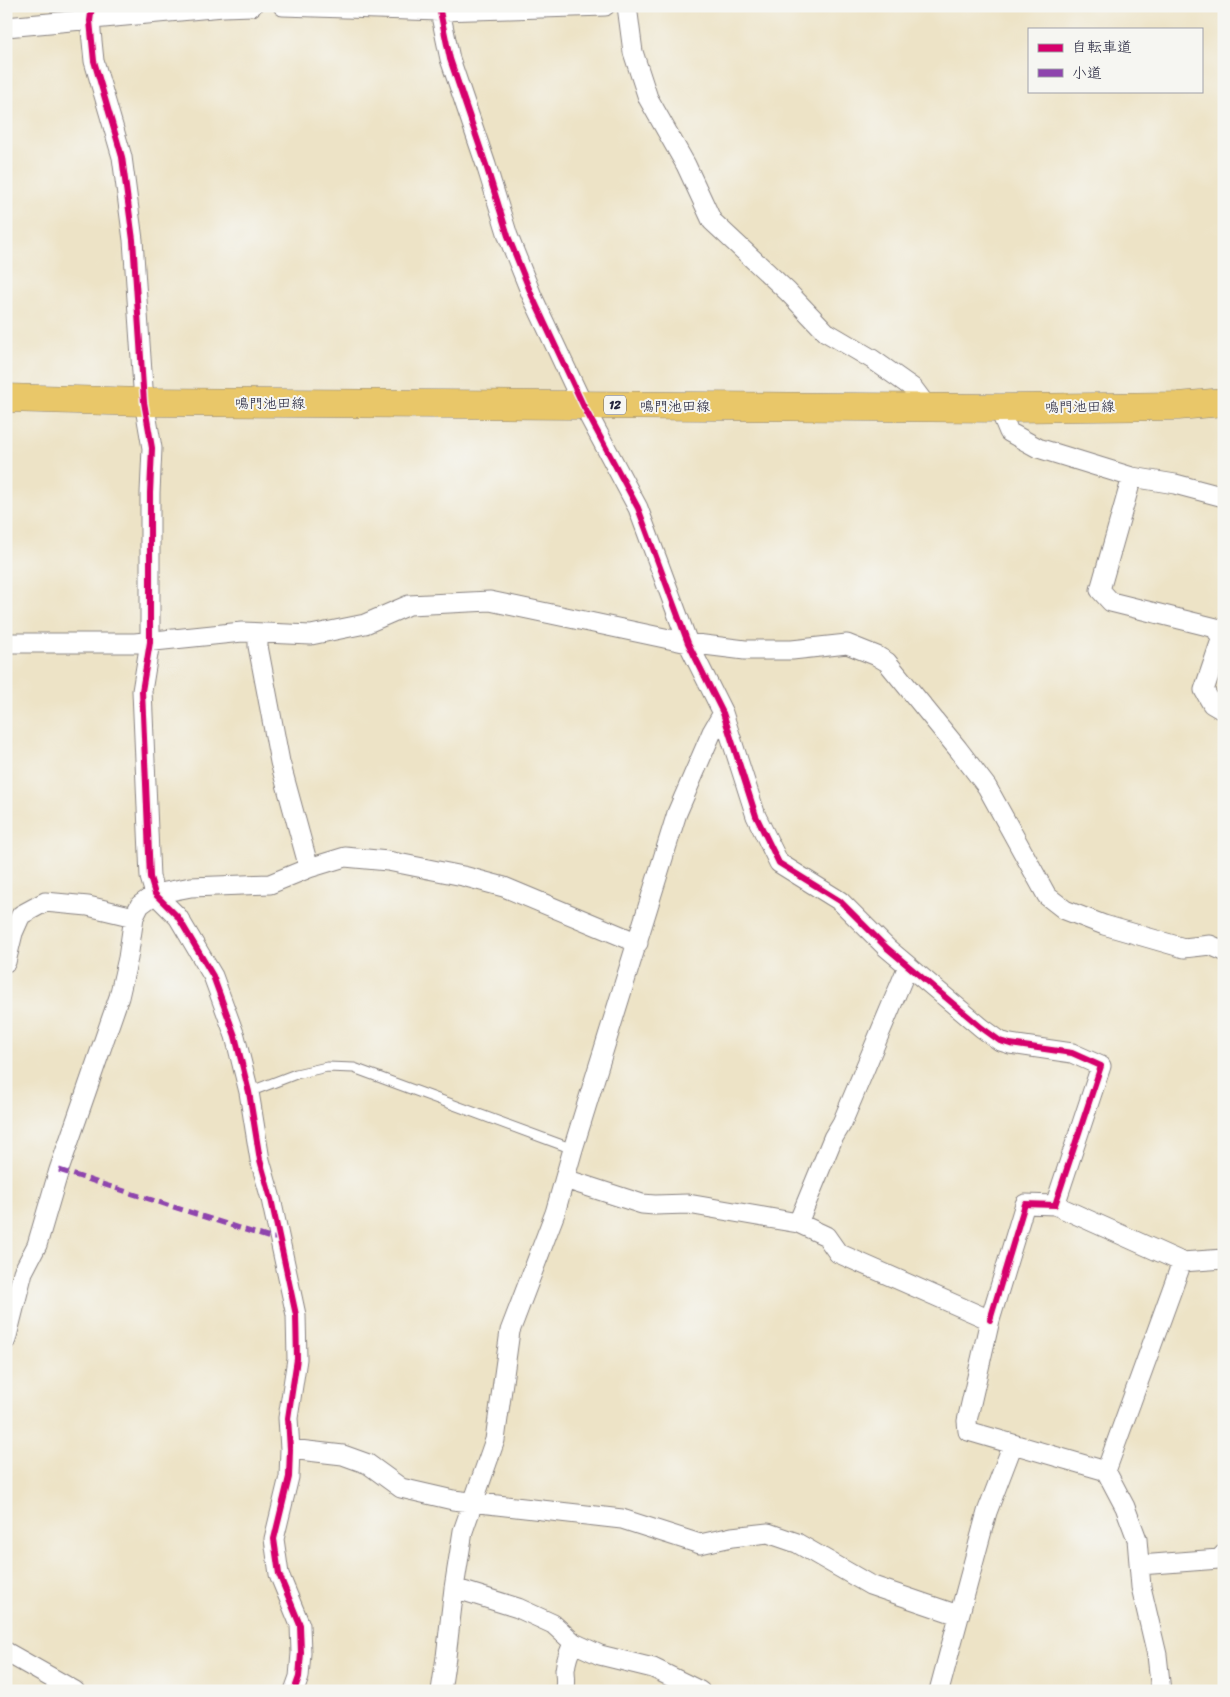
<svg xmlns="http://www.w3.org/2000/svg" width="1230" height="1697" font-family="Sriracha,'Klee One',sans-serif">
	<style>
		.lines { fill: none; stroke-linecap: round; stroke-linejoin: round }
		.lane-casing { stroke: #888280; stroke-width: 11 }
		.street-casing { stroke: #888280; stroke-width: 21 }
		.primary-casing { stroke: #888280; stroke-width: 29 }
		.lane { stroke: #fff; stroke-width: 9 }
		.street { stroke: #fff; stroke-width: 19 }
		.primary { stroke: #e9c769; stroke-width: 28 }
		.quiet { stroke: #8e44ad; stroke-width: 5; stroke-dasharray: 10 5; stroke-linecap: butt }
		.cycleway-casing { stroke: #f6f6f2; stroke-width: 9 }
		.cycleway { stroke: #d6006c; stroke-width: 6 }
		.labels { text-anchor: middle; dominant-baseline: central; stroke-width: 4; stroke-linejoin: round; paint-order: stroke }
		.shield { fill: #f6f6f2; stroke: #626272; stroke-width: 1 }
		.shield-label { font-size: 12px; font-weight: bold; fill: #22223b }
		.street-label { font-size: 14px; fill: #22223b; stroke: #f6f6f2 }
	</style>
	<rect width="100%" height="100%" fill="#f6f6f2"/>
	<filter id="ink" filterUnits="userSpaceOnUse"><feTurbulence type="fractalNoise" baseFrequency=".02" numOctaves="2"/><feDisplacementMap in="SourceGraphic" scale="10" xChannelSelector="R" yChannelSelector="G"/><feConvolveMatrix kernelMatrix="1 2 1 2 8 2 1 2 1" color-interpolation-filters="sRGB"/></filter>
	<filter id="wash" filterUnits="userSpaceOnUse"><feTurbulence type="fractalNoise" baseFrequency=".0096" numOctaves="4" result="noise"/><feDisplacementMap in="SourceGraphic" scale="20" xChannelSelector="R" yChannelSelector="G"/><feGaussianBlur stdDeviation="1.12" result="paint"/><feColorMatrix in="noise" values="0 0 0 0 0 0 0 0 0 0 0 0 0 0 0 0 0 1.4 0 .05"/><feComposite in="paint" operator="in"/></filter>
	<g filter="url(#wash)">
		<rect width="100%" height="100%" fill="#ede3c6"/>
	</g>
	<g filter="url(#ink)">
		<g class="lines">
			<defs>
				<path id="lane" d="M 249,1092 L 296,1074 L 327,1067 L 354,1068 L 573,1149"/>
				<path id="street" d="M 92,6 L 90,21 L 94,61 L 122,157 L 133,240 L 144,402 L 152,448 L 150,493 L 150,642 L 142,691 L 150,877 L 155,894 L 178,917 L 213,976 L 235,1036 L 249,1092 L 260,1160 L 271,1199 L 296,1315 L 297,1359 L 288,1418 L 290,1449 L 289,1477 L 274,1539 L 279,1574 L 300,1625 L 301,1653 L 299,1677 L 294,1691
					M 283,6 L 440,11 L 605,6
					M 627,6 L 633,52 L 648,98 L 686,165 L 712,221 L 788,292 L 826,332 L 872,359 L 913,388 L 928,408
					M 440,11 L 450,59 L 486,165 L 508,236 L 532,296 L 583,405 L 638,508 L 688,643 L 723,713 L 756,816 L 779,863 L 840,901 L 887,948 L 982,1028 L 1000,1041 L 1010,1044 L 1072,1053 L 1101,1066 L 1055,1205 L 1025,1204 L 990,1320
					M 6,27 L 223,7 L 252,6
					M 999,408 L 1009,432 L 1038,448 L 1132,477 L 1175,484 L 1224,497
					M 1132,477 L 1100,590 L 1111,602 L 1216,628 L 1221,640 L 1204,690 L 1212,704 L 1224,711
					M 258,633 L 258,646 L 280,762 L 309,868
					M 6,643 L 135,643 L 242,632 L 311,635 L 365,624 L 409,605 L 490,601 L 688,643 L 745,650 L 792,650 L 847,644 L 877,656 L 887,662 L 958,749 L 987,787 L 1047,896 L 1065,910 L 1104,925 L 1184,948 L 1210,945 L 1224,951
					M 6,962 L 13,933 L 21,915 L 45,902 L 88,906 L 134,917
					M 565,1179 L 642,1204 L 655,1205 L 688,1204 L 798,1223 L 826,1236 L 838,1253 L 990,1320 L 967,1421 L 968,1431 L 1106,1471 L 1125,1507 L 1137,1539 L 1141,1587 L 1157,1655 L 1161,1691
					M 1055,1205 L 1182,1262 L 1224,1259
					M 798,1223 L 833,1138 L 842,1123 L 908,966
					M 6,1340 L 23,1272 L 37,1245 L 59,1170 L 119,997 L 128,958 L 134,917 L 140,905 L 155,894 L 191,887 L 270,884 L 309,868 L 345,857 L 388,861 L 463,876 L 504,887 L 638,943
					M 290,1449 L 343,1455 L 368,1464 L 401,1488 L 453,1500 L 622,1519 L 700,1544 L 732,1537 L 768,1533 L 797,1543 L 870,1585 L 958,1615
					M 1106,1471 L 1182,1262
					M 1140,1565 L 1219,1559 L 1224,1554
					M 454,1588 L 518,1608 L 553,1624 L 574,1643 L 600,1655 L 653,1668 L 700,1691
					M 6,1652 L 75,1691
					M 441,1691 L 446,1657 L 454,1588 L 463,1531 L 495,1440 L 510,1331 L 555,1213 L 573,1149 L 677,813 L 712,732 L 723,713
					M 564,1691 C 567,1684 565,1677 565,1670 C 566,1661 569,1651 574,1643
					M 939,1691 L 987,1512 L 1013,1444"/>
				<path id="primary" d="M 6,398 L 144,402 L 999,408 L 1178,406 L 1224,402"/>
			</defs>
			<!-- lane casing -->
			<use href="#lane" class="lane-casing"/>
			<!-- street casing -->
			<use href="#street" class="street-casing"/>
			<!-- primary casing -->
			<use href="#primary" class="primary-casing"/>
			<!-- lane -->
			<use href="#lane" class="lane"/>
			<!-- street -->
			<use href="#street" class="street"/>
			<!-- primary -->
			<use href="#primary" class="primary"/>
			<!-- quiet -->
			<path class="quiet" d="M 59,1170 L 270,1238 L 279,1238"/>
			<defs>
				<path id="cycleway" d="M 92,6 L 90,21 L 94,61 L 122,157 L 133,240 L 144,402 L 152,448 L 150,493 L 150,642 L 142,691 L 150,877 L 155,894 L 178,917 L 213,976 L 235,1036 L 249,1092 L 260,1160 L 271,1199 L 296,1315 L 297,1359 L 288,1418 L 290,1449 L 289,1477 L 274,1539 L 279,1574 L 300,1625 L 301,1653 L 299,1677 L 294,1691
					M 440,11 L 450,59 L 486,165 L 508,236 L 532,296 L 583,405 L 638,508 L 688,643 L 723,713 L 756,816 L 779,863 L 840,901 L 887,948 L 982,1028 L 1000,1041 L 1010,1044 L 1072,1053 L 1101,1066 L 1055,1205 L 1025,1204 L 990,1320"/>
			</defs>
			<!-- cycleway casing -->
			<use href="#cycleway" class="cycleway-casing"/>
			<!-- cycleway -->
			<use href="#cycleway" class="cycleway"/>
		</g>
	</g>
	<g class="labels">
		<!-- shield labels -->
		<rect class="shield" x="604" y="395.5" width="22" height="19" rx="4"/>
		<g class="shield-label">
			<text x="615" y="405">12</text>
		</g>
		<!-- street labels -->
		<g class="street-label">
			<text x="270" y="403">鳴門池田線</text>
			<text x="675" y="406">鳴門池田線</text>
			<text transform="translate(1080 407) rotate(-1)">鳴門池田線</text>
		</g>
	</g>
	<!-- margin -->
	<rect width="1230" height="1697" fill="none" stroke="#f6f6f2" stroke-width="25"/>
	<!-- legend -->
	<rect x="1028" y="28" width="175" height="65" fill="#f6f6f2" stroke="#a1a1a9"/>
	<rect x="1038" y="44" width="25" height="8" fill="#d6006c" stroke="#a1a1a9"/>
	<text x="1072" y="52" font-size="15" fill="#22223b">自転車道</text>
	<rect x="1038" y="69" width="25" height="8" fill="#8e44ad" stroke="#a1a1a9"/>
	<text x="1072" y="78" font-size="15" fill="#22223b">小道</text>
</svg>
